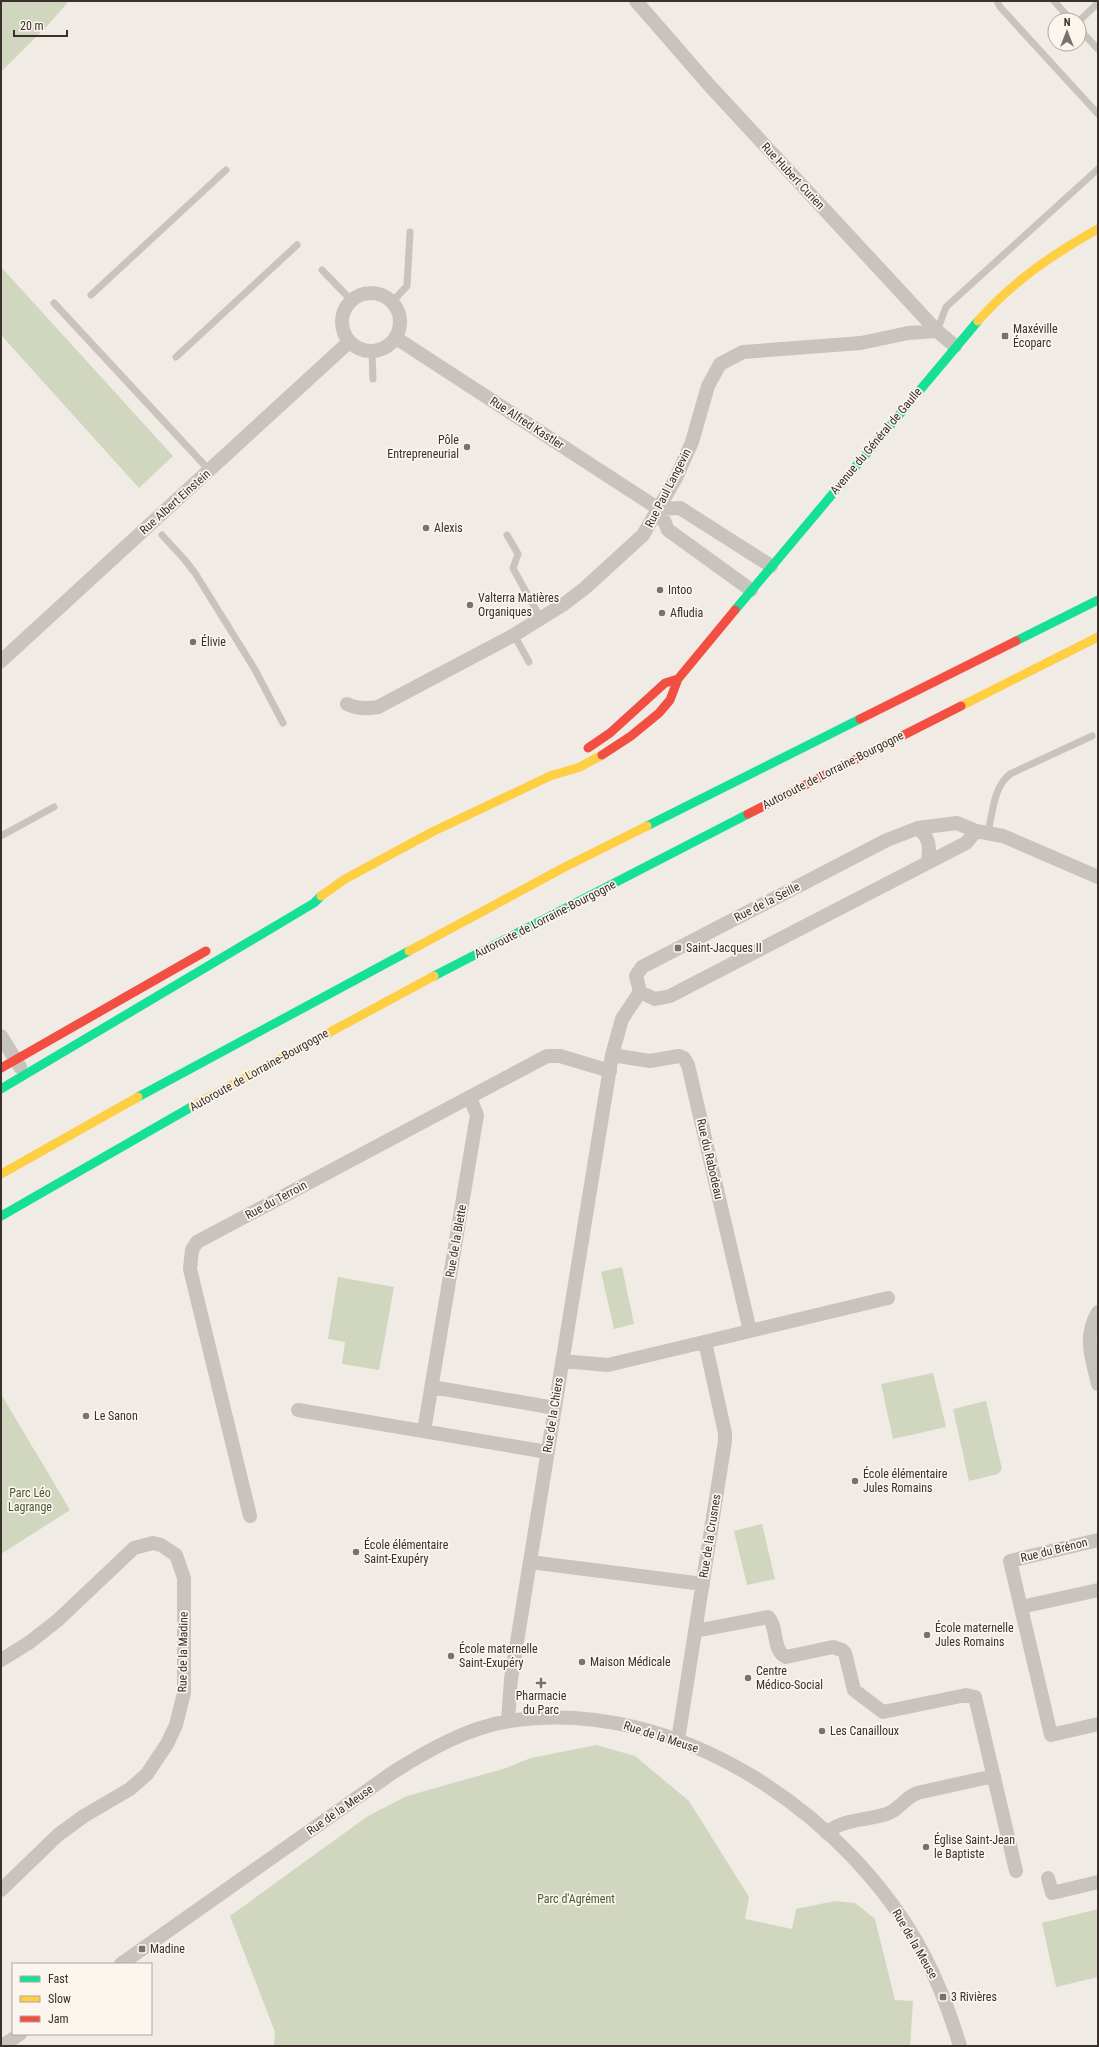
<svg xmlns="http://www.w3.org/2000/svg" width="1099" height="2047" font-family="'Roboto Condensed',sans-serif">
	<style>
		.green { fill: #d1d6bf }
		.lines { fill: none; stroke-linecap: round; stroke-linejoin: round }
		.lane { stroke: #c9c3be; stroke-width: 7 }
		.street { stroke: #c9c3be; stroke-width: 14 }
		.fast { stroke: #16e098; stroke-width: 9 }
		.slow { stroke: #ffcf43; stroke-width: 9 }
		.jam { stroke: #f24e42; stroke-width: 9 }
		.poi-dot { fill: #7a716c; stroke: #fbf5ee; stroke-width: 1.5 }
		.labels { text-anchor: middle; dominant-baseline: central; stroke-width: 3.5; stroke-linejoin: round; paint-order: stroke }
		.street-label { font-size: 12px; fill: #3b302b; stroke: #fbf5ee }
		.poi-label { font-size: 12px; fill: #3b302b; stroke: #fbf5ee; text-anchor: start }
		.park-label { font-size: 12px; fill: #4a5a2e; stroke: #fbf5ee }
	</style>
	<rect width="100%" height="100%" fill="#f0ebe5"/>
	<!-- green -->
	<path class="green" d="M 1,1 L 69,1 L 48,25 L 1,72 Z
		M 1,267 L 173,456 L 139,488 L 1,335 Z
		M 622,1267 L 634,1324 L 614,1329 L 601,1272 Z
		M 338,1277 L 394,1287 L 379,1370 L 342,1364 L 345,1342 L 328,1339 Z
		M 933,1373 L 946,1427 L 893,1439 L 881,1384 Z
		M 1,1394 L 70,1510 L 1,1554 Z
		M 986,1401 L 1002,1469 L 998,1474 L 969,1481 L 953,1409 Z
		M 762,1524 L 775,1579 L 747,1585 L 734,1531 Z
		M 596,1745 L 635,1756 L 689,1801 L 749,1897 L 745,1919 L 792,1929 L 796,1909 L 835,1901 L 855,1903 L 875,1919 L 895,2000 L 913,2001 L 910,2046 L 274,2046 L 275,2032 L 230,1916 L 368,1816 L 407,1796 L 503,1769 L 531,1758 Z
		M 1098,1909 L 1098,1977 L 1056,1987 L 1042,1923 Z"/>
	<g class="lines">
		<!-- lane -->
		<path class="lane" d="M 997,1 L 1000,7 L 1098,114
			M 1054,1 L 1071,20
			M 1079,21 L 1098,3
			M 1079,29 L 1098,49
			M 322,270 L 351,300
			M 91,295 L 226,170
			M 392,302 L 407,286 L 410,232
			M 54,303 L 209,470
			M 937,331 L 946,307 L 1098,169
			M 372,352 L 373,379
			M 176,357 L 297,245
			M 162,535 L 184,559 L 195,573 L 254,668 L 283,723
			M 507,535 L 518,554 L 513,568 L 515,572 L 541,619
			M 514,635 L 529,662
			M 988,832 C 993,812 993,788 1010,774 L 1092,736
			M 1,836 L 54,807"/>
		<!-- street -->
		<path class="street" d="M 636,1 L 709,85 L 937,331 L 955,346
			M342 322a29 29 0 1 1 58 0a29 29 0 1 1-58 0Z
			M 396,338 L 659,509 L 668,530 L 751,590
			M 659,509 L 680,508 L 771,566
			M 1,661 L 349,342
			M 347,704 C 357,709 366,709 378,707 L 514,635 L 564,604 L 585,588 L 643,535 L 676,478 L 692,442 L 708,386 L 720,364 L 743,352 L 861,343 L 908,333 L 937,331
			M 918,828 C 930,838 930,847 928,861
			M 976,831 L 966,843 L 670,996 L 655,999 L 640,992 L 636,976 L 642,967 L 887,840 L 918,828 L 957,823 L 976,831 L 1003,836 L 1098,877
			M 1,1036 L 20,1067
			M 612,1055 L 650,1061 L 679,1056 L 684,1058 L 688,1065 L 750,1331
			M 1098,1312 C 1083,1337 1092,1358 1098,1384
			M 562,1361 L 608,1365 L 888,1298
			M 432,1387 L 555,1408
			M 298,1410 L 547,1452
			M 424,1431 L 477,1115 L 470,1098
			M 250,1516 L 190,1269 L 192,1250 L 197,1242 L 547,1056 L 560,1056 L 610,1071
			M 1098,1540 L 1010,1561 L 1051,1735 L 1098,1724
			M 530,1562 L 703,1584
			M 1021,1607 L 1098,1590
			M 695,1631 L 768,1617 C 778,1626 772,1651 786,1657 L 833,1647 L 842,1650 L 845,1653 L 854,1690 L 883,1712 L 966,1695 L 975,1697 L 1016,1871
			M 1,1660 L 30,1642 L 58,1620 L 134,1548 L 153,1543 L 161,1545 L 176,1555 L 184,1578 L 184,1693 L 176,1725 L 167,1744 L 147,1774 L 130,1789 L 84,1816 L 58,1835 L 1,1890
			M 508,1721 L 511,1679 L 612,1055 L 622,1019 L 640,992
			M 678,1740 L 725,1441 L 725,1433 L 705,1342
			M 827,1833 C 843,1818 869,1821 889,1813 C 899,1809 905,1798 917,1793 L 994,1776
			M 1048,1878 L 1052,1893 L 1098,1882
			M 121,1964 L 392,1773 C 428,1750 467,1728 509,1721 C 675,1695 850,1814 925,1957 C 940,1986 951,2016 960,2046
			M 2,2046 L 20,2034"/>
		<!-- fast -->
		<path class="fast" d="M 735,610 L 978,321
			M 1016,641 L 1098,600
			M 647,826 L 860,719
			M 434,976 L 748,814
			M 1,1089 L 314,903 L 321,896
			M 138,1097 L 409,951
			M 1,1216 L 193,1106"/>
		<!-- slow -->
		<path class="slow" d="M 978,321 C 1012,282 1053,254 1098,229
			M 961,706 L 1098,637
			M 321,896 L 345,879 L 434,831 L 550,776 L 580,767 L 602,755
			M 409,951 L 563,868 L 647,826
			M 193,1106 L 434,976
			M 1,1174 L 138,1097"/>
		<!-- jam -->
		<path class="jam" d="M 860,719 L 1016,641
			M 588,748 L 610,733 L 665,683 L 678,679
			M 602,755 L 631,736 L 659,713 L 670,700 L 678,679 L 735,610
			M 748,814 L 961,706
			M 1,1068 L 206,951"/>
	</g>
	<!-- markers -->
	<g class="poi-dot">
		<rect x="1001" y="332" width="8" height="8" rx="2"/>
		<circle cx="467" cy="447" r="4"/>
		<circle cx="426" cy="528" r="4"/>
		<circle cx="660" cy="590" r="4"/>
		<circle cx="470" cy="605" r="4"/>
		<circle cx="662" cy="613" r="4"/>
		<circle cx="193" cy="642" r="4"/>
		<rect x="674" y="944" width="8" height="8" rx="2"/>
		<circle cx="86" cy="1416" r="4"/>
		<circle cx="855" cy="1481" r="4"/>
		<circle cx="356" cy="1552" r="4"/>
		<circle cx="927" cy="1635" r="4"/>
		<circle cx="451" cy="1656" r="4"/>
		<circle cx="582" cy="1662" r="4"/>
		<circle cx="748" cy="1678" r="4"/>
		<path d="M539 1677h4v4h4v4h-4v4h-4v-4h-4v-4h4z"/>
		<circle cx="822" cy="1731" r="4"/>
		<circle cx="926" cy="1847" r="4"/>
		<rect x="138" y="1945" width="8" height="8" rx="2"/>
		<rect x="939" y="1993" width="8" height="8" rx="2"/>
	</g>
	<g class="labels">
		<!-- street labels -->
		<g class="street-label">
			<text transform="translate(793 176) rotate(47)">Rue Hubert Curien</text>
			<text transform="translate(527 423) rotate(33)">Rue Alfred Kastler</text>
			<text transform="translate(876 441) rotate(-50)">Avenue du Général de Gaulle</text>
			<text transform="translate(668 488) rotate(-63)">Rue Paul Langevin</text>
			<text transform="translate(175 502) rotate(-42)">Rue Albert Einstein</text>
			<text transform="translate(833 770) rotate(-27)">Autoroute de Lorraine-Bourgogne</text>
			<text transform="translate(767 902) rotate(-27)">Rue de la Seille</text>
			<text transform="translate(545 919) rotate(-27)">Autoroute de Lorraine-Bourgogne</text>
			<text transform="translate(259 1070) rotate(-29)">Autoroute de Lorraine-Bourgogne</text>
			<text transform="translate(710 1159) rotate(77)">Rue du Rabodeau</text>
			<text transform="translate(276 1200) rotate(-28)">Rue du Terroin</text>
			<text transform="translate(456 1241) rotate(-80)">Rue de la Blette</text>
			<text transform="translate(553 1415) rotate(-81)">Rue de la Chiers</text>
			<text transform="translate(710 1536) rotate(-81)">Rue de la Crusnes</text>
			<text transform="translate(1054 1550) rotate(-14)">Rue du Brénon</text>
			<text transform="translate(183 1652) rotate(-89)">Rue de la Madine</text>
			<text transform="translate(661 1737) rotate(18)">Rue de la Meuse</text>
			<text transform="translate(340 1810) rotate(-35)">Rue de la Meuse</text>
			<text transform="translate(915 1944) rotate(60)">Rue de la Meuse</text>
		</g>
		<!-- poi labels -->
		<g class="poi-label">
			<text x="1013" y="329">Maxéville<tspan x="1013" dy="14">Écoparc</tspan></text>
			<text x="459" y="440" text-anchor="end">Pôle<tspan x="459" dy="14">Entrepreneurial</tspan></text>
			<text x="434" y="528">Alexis</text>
			<text x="668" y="590">Intoo</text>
			<text x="478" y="598">Valterra Matières<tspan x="478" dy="14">Organiques</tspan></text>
			<text x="670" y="613">Afludia</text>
			<text x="201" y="642">Élivie</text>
			<text x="686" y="948">Saint-Jacques II</text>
			<text x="94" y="1416">Le Sanon</text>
			<text x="863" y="1474">École élémentaire<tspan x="863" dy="14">Jules Romains</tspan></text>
			<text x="364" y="1545">École élémentaire<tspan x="364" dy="14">Saint-Exupéry</tspan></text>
			<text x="935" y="1628">École maternelle<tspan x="935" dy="14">Jules Romains</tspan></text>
			<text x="459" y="1649">École maternelle<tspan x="459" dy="14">Saint-Exupéry</tspan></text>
			<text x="590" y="1662">Maison Médicale</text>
			<text x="756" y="1671">Centre<tspan x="756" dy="14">Médico-Social</tspan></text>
			<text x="541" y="1696" text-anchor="middle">Pharmacie<tspan x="541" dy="14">du Parc</tspan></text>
			<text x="830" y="1731">Les Canailloux</text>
			<text x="934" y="1840">Église Saint-Jean<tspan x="934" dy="14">le Baptiste</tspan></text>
			<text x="150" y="1949">Madine</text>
			<text x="951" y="1997">3 Rivières</text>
		</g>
		<!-- park labels -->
		<g class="park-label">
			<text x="30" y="1493">Parc Léo<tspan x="30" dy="14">Lagrange</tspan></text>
			<text x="576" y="1899">Parc d'Agrément</text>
		</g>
	</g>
	<!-- border -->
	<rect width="1099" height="2047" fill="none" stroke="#3b302b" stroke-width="4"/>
	<!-- legend -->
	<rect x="12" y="1963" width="140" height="72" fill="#fbf5ee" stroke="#aea6a0"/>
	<rect x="20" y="1976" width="20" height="6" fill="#16e098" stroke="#aea6a0"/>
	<text x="48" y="1983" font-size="12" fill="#3b302b">Fast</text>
	<rect x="20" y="1996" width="20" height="6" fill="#ffcf43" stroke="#aea6a0"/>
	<text x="48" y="2003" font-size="12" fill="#3b302b">Slow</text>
	<rect x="20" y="2016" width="20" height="6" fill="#f24e42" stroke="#aea6a0"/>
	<text x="48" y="2023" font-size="12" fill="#3b302b">Jam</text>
	<!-- north arrow -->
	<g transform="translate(1067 32)"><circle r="19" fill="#fbf5ee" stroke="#aea6a0"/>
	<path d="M0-3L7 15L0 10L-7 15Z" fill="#7a716c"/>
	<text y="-6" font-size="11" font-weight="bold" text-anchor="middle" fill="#3b302b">N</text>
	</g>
	<!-- scale -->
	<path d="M14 30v6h53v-6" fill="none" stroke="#3b302b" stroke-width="2"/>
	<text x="20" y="30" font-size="12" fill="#3b302b" stroke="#fbf5ee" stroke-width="3" paint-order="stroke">20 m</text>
</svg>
